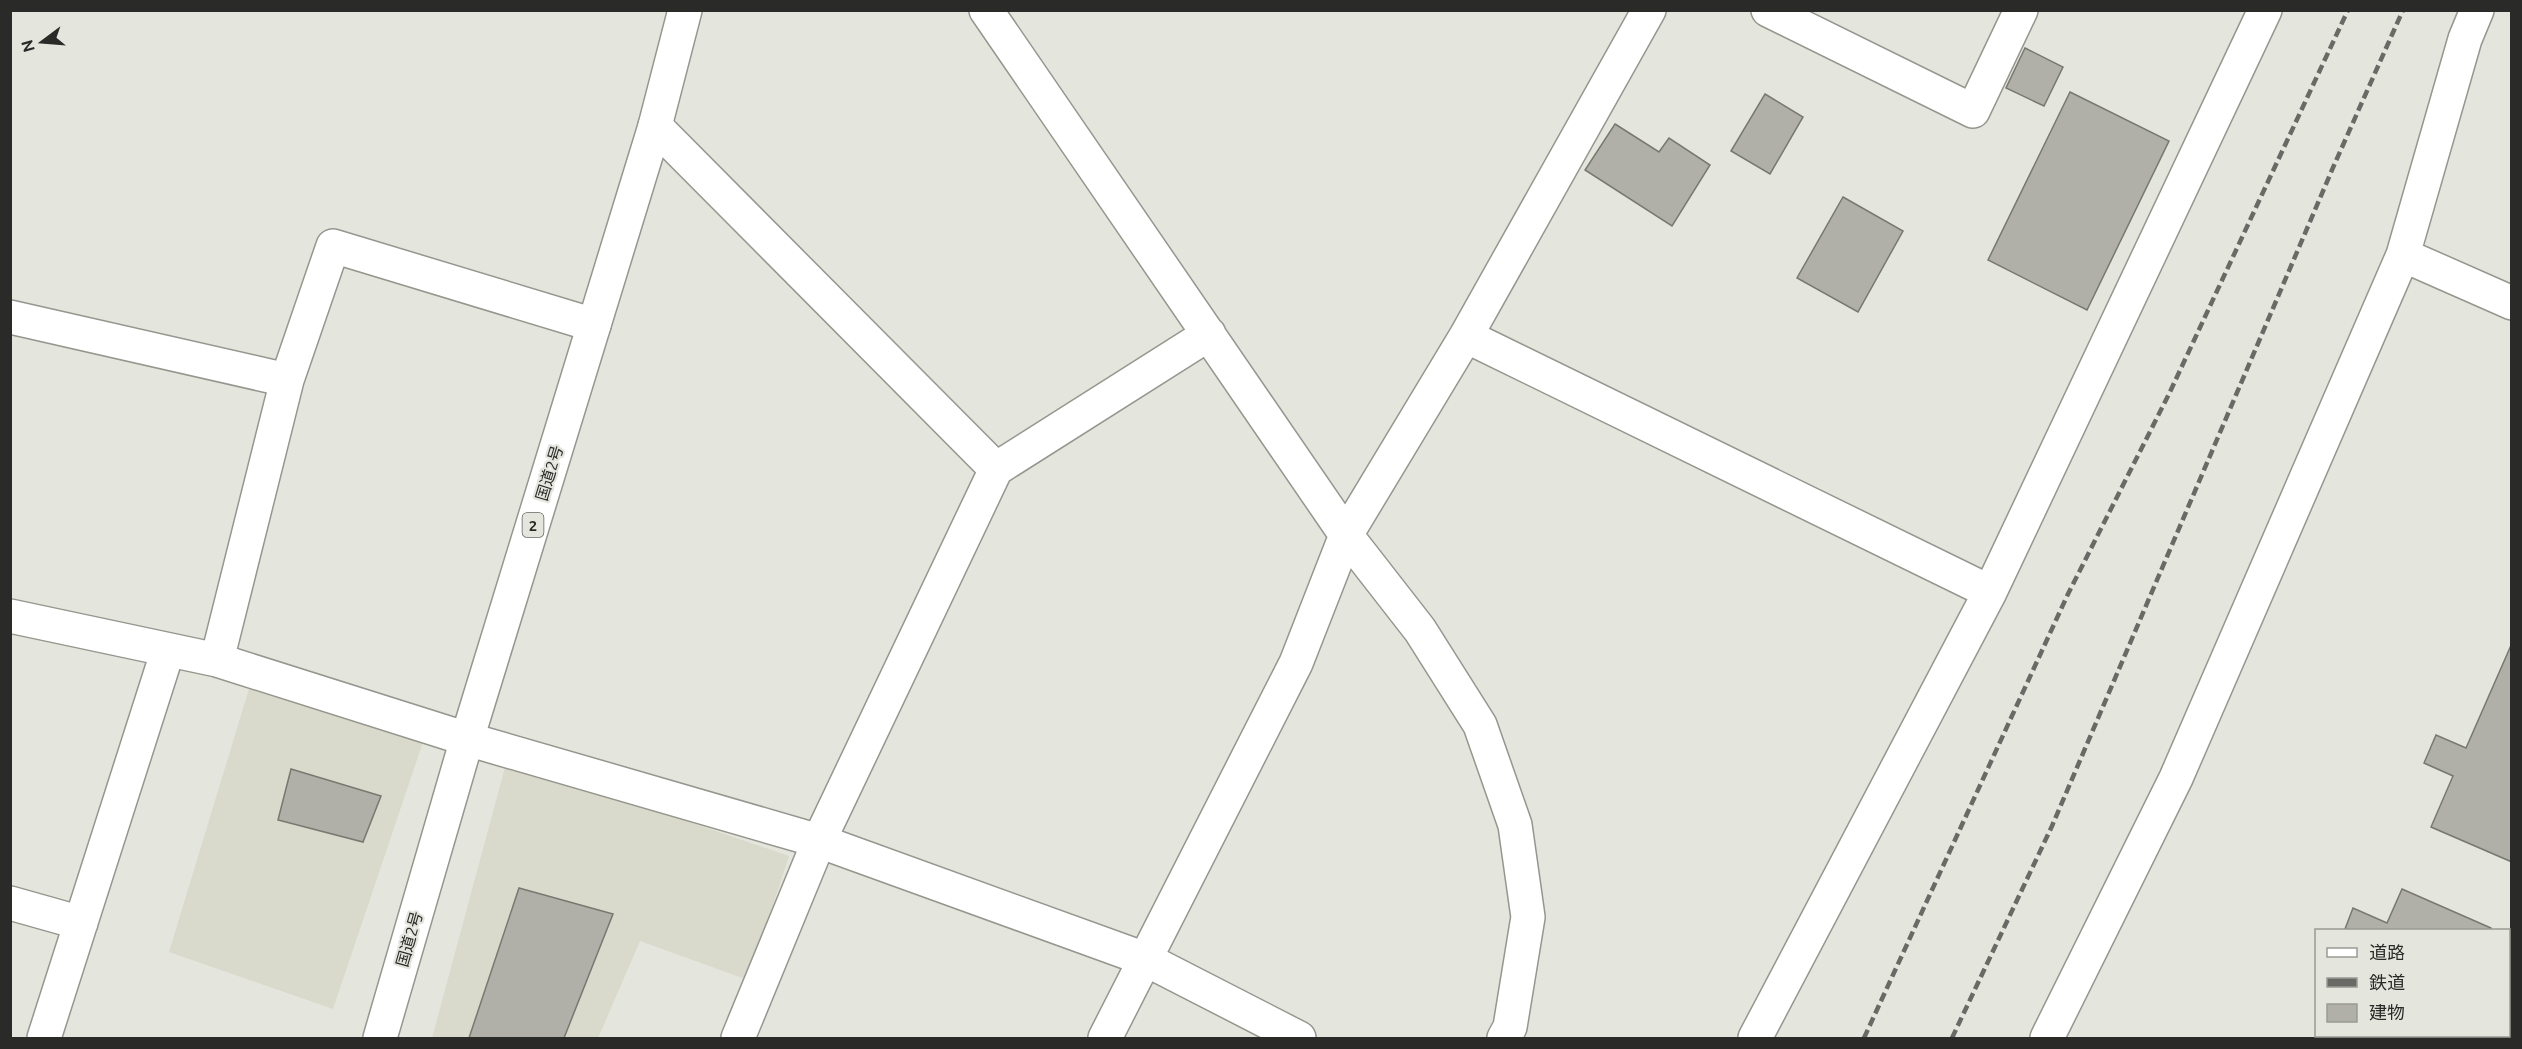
<svg xmlns="http://www.w3.org/2000/svg" width="2522" height="1049" font-family="Ubuntu,'Noto Sans JP',sans-serif">
	<style>
		.built { fill: #d9dacb }
		.building { fill: #b0b0a8; stroke: #777870; stroke-width: 1.5 }
		.lines { fill: none; stroke-linecap: round; stroke-linejoin: round }
		.minor-casing { stroke: #95968e; stroke-width: 36 }
		.highway-casing { stroke: #95968e; stroke-width: 36 }
		.minor { stroke: #fff; stroke-width: 33 }
		.highway { stroke: #fff; stroke-width: 33 }
		.rail { stroke: #696a65; stroke-width: 4.5; stroke-dasharray: 9 4.5; stroke-linecap: butt }
		.labels { text-anchor: middle; dominant-baseline: central; stroke-width: 4.5; stroke-linejoin: round; paint-order: stroke }
		.shield { fill: #e4e5dd; stroke: #62635e; stroke-width: 1.5 }
		.shield-label { font-size: 15px; font-weight: bold; fill: #2a2b28 }
		.street-label { font-size: 16px; fill: #2a2b28; stroke: #e4e5dd }
	</style>
	<rect width="100%" height="100%" fill="#e4e5dd"/>
	<!-- built -->
	<path class="built" d="M 252,679 L 426,733 L 333,1009 L 169,952 Z
		M 507,760 L 789,856 L 748,980 L 640,941 L 598,1038 L 432,1038 Z"/>
	<!-- building -->
	<path class="building" d="M 2025,48 L 2063,67 L 2044,106 L 2006,88 Z
		M 2070,92 L 2169,141 L 2087,310 L 1988,260 Z
		M 1765,94 L 1803,117 L 1770,174 L 1731,151 Z
		M 1615,124 L 1659,152 L 1669,138 L 1710,165 L 1672,226 L 1585,170 Z
		M 1843,197 L 1903,231 L 1858,312 L 1797,278 Z
		M 2512,643 L 2512,862 L 2431,827 L 2453,776 L 2424,763 L 2436,735 L 2466,748 Z
		M 291,769 L 381,796 L 363,842 L 278,820 Z
		M 519,888 L 613,914 L 564,1038 L 469,1038 Z
		M 2402,889 L 2491,928 L 2491,930 L 2349,930 L 2345,929 L 2353,908 L 2387,923 Z
		M 2336,1036 L 2445,1036 L 2444,1038 L 2335,1038 Z"/>
	<g class="lines">
		<defs>
			<path id="minor" d="M 986,10 L 1346,535 L 1420,630 L 1480,725 L 1515,825 L 1528,917 L 1510,1027 L 1504,1038
				M 1768,10 L 1973,111 L 2021,10
				M 655,126 L 996,469
				M 2403,255 L 2512,303
				M 10,317 L 287,380 L 217,660
				M 1466,336 L 1990,592
				M 287,380 L 333,246 L 594,325
				M 10,616 L 217,660 L 467,739 L 819,841 L 1145,959 L 1299,1038
				M 10,903 L 81,923
				M 44,1038 L 168,650
				M 738,1038 L 819,841 L 996,469 L 1209,334
				M 1105,1038 L 1296,663 L 1346,535 L 1466,336 L 1649,10
				M 1755,1038 L 1990,592 L 2265,10
				M 2047,1038 L 2176,778 L 2403,255 L 2465,39 L 2477,10"/>
			<path id="highway" d="M 380,1038 L 467,739 L 655,126 L 685,10"/>
		</defs>
		<!-- minor casing -->
		<use href="#minor" class="minor-casing"/>
		<!-- highway casing -->
		<use href="#highway" class="highway-casing"/>
		<!-- minor -->
		<use href="#minor" class="minor"/>
		<!-- highway -->
		<use href="#highway" class="highway"/>
		<!-- rail -->
		<path class="rail" d="M 1864,1038 L 2068,594 L 2169,394 L 2348,10
			M 1952,1038 L 2052,826 L 2335,163 L 2403,10"/>
	</g>
	<g class="labels">
		<!-- shield labels -->
		<rect class="shield" x="522.5" y="513" width="21" height="24" rx="4.5"/>
		<g class="shield-label">
			<text x="533" y="525">2</text>
		</g>
		<!-- street labels -->
		<g class="street-label">
			<text transform="translate(549 473) rotate(-73)">国道2号</text>
			<text transform="translate(409 939) rotate(-74)">国道2号</text>
		</g>
	</g>
	<!-- border -->
	<rect width="2522" height="1049" fill="none" stroke="#2a2b28" stroke-width="24"/>
	<!-- legend -->
	<rect x="2315" y="929" width="195" height="108" fill="#e4e5dd" stroke="#9a9b95" stroke-width="1.5"/>
	<rect x="2327" y="948" width="30" height="9" fill="#ffffff" stroke="#9a9b95" stroke-width="1.5"/>
	<text x="2369" y="959" font-size="18" fill="#2a2b28">道路</text>
	<rect x="2327" y="978" width="30" height="9" fill="#696a65" stroke="#9a9b95" stroke-width="1.5"/>
	<text x="2369" y="989" font-size="18" fill="#2a2b28">鉄道</text>
	<rect x="2327" y="1004" width="30" height="18" fill="#b0b0a8" stroke="#9a9b95" stroke-width="1.5"/>
	<text x="2369" y="1019" font-size="18" fill="#2a2b28">建物</text>
	<!-- north arrow -->
	<g transform="translate(42 42) rotate(254)" stroke="#e4e5dd" stroke-width="4.5" paint-order="stroke">
	<path d="M0-4.5L10 22L0 15L-10 22Z" fill="#2a2b28"/>
	<text y="-9" font-size="16" font-weight="bold" text-anchor="middle" fill="#2a2b28">N</text>
	</g>
</svg>
